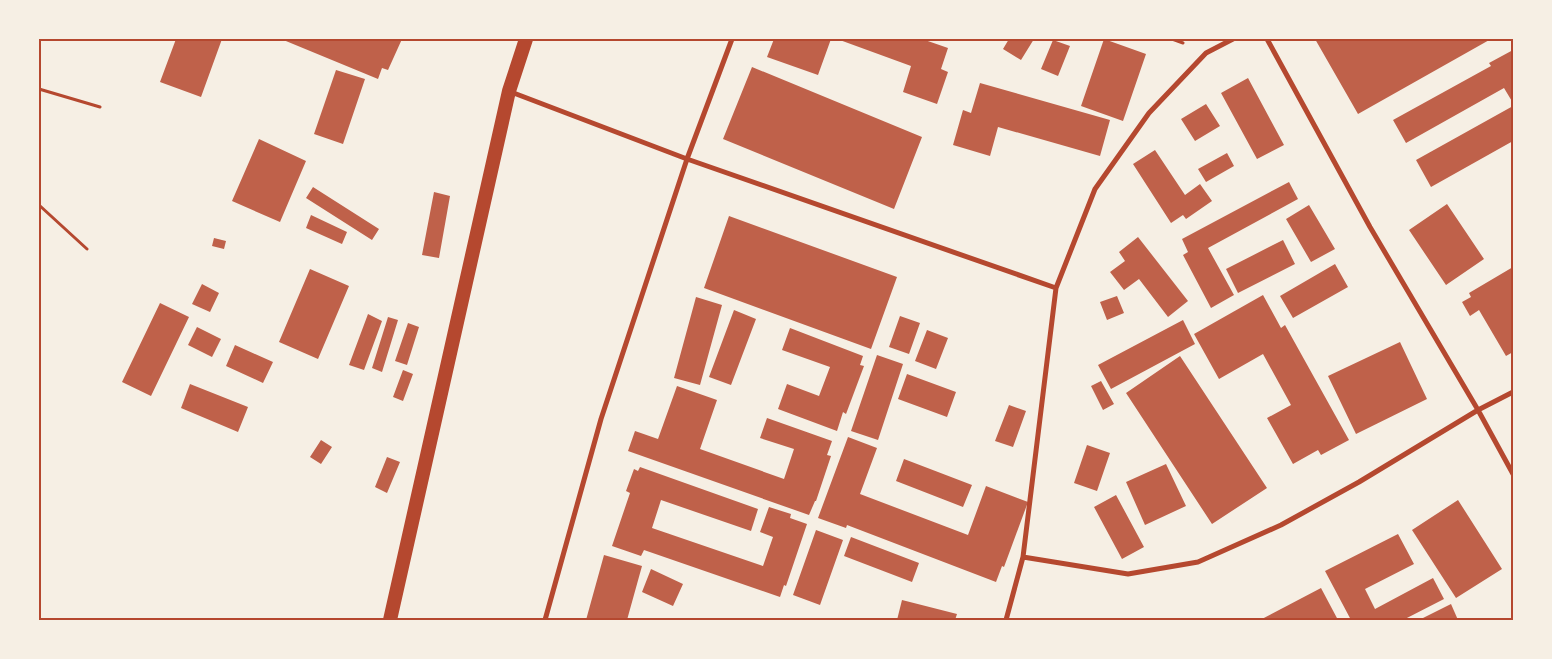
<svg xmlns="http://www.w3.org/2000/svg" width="1552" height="659" font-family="'Public Sans',sans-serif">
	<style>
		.building { fill: #bf614a }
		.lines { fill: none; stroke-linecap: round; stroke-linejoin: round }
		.path { stroke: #b5482f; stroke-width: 3 }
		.minor { stroke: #b5482f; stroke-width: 5 }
		.trunk { stroke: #b5482f; stroke-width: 14 }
		.neatline { fill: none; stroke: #b5482f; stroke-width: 2 }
	</style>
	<rect width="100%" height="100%" fill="#f6efe4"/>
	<!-- building -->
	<path class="building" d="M 176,39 L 222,39 L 201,97 L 160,82 Z
		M 281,39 L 332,39 L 338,41 L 339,39 L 402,39 L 388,70 L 382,68 L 378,79 Z
		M 774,39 L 831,39 L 818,75 L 767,57 Z
		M 837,39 L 922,39 L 948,48 L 941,69 L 948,72 L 937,104 L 903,92 L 911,66 Z
		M 1009,39 L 1034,39 L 1021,60 L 1003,49 Z
		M 1104,39 L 1146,54 L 1123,121 L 1081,106 Z
		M 1315,39 L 1491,39 L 1358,114 Z
		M 1053,40 L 1070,46 L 1058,76 L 1041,69 Z
		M 1513,50 L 1513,103 L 1504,88 L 1406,143 L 1393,120 L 1491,66 L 1489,63 Z
		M 752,67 L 922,137 L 894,209 L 723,139 Z
		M 336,70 L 365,79 L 343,144 L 314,134 Z
		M 1248,78 L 1284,145 L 1257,159 L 1221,93 Z
		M 980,83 L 1110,120 L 1100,156 L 998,127 L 990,156 L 953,145 L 963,110 L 971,113 Z
		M 1206,104 L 1220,126 L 1195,141 L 1181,119 Z
		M 1513,106 L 1513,141 L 1431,187 L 1416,160 Z
		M 259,139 L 306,161 L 280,222 L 232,201 Z
		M 1155,150 L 1185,195 L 1200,184 L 1212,201 L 1186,219 L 1183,215 L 1171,223 L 1133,164 Z
		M 1227,153 L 1234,166 L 1206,182 L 1198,169 Z
		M 1289,182 L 1298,199 L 1208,248 L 1234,295 L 1211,308 L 1183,255 L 1188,252 L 1182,239 Z
		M 313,187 L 379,229 L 372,240 L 306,198 Z
		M 434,192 L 450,196 L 439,258 L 422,255 Z
		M 1447,204 L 1484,259 L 1446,285 L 1409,230 Z
		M 1309,205 L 1335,249 L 1311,262 L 1286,219 Z
		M 311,215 L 347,232 L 342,244 L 306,228 Z
		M 729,216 L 897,277 L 871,349 L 704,288 Z
		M 1138,237 L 1188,301 L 1168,317 L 1139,279 L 1124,290 L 1110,272 L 1125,261 L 1119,252 Z
		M 214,238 L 226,241 L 224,249 L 212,246 Z
		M 1283,240 L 1295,264 L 1238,293 L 1226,269 Z
		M 1335,264 L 1348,287 L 1293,318 L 1280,296 Z
		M 1513,267 L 1513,352 L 1506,356 L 1479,310 L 1470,316 L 1462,302 L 1471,297 L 1469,293 Z
		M 310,269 L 349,286 L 318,359 L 279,342 Z
		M 202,284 L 219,293 L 210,312 L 192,304 Z
		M 1263,295 L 1281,328 L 1285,325 L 1349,440 L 1321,455 L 1318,450 L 1293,464 L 1267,418 L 1291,405 L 1263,354 L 1219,379 L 1194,334 Z
		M 1117,296 L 1124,313 L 1107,320 L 1100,302 Z
		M 696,297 L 722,305 L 700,385 L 674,378 Z
		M 160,303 L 189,317 L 151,396 L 122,382 Z
		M 734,310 L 756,319 L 731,385 L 709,377 Z
		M 368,314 L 382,321 L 364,370 L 349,365 Z
		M 900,316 L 920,323 L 909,354 L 889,347 Z
		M 388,317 L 398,320 L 382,372 L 372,368 Z
		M 1183,320 L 1195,344 L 1111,389 L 1098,365 Z
		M 408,323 L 419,327 L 407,365 L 395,361 Z
		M 197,327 L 221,339 L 212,357 L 188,345 Z
		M 790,328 L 863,356 L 860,365 L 864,366 L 846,414 L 843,412 L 837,431 L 778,409 L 787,384 L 819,396 L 830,367 L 782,350 Z
		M 927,330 L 948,338 L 936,369 L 915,361 Z
		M 1400,342 L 1427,399 L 1356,434 L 1328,376 Z
		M 235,345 L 273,362 L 263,383 L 226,366 Z
		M 877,355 L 903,364 L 878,440 L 851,431 Z
		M 1180,356 L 1267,488 L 1212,524 L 1126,393 Z
		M 403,370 L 413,374 L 403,401 L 393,397 Z
		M 907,374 L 956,392 L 947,417 L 898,399 Z
		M 1101,381 L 1114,404 L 1103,410 L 1091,386 Z
		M 190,384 L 248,407 L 238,432 L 181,408 Z
		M 677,386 L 717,400 L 700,449 L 784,479 L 794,449 L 760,438 L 767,418 L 832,441 L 827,455 L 831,456 L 816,501 L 815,501 L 809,515 L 628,451 L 635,431 L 658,439 Z
		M 1009,405 L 1026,411 L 1013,447 L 995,441 Z
		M 848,437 L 877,448 L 860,494 L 968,535 L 986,486 L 1028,502 L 1004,567 L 1002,566 L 996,582 L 847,525 L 846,528 L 818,518 Z
		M 321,440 L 332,447 L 321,464 L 310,457 Z
		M 1087,445 L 1110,453 L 1097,491 L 1074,483 Z
		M 387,457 L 400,462 L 387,493 L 375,487 Z
		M 904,459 L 972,485 L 963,507 L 896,481 Z
		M 1166,464 L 1186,506 L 1145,525 L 1126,482 Z
		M 640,467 L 758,509 L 751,531 L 661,500 L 652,528 L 763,566 L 773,537 L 760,532 L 769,507 L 791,514 L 790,518 L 807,524 L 786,586 L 784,585 L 780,597 L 644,550 L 641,556 L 612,546 L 630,493 L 626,491 L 634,469 L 638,471 Z
		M 1116,495 L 1144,547 L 1122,559 L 1094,507 Z
		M 1458,500 L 1502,569 L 1456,598 L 1412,530 Z
		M 816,530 L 843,540 L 820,605 L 793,595 Z
		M 1398,534 L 1414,564 L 1365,589 L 1375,609 L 1433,578 L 1444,599 L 1403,620 L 1351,620 L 1325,571 Z
		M 851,537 L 919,563 L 912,582 L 844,556 Z
		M 604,555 L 642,566 L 627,620 L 586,620 Z
		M 651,569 L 683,584 L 673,606 L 642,592 Z
		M 1321,588 L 1338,620 L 1260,620 Z
		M 902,600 L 957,614 L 955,620 L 897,620 Z
		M 1451,604 L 1458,620 L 1419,620 Z"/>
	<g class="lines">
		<!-- path -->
		<path class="path" d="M 1172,39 L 1183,43
			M 39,89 L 100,107
			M 39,205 L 87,249"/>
		<!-- minor -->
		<path class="minor" d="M 1267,39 L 1370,227 L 1478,410 L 1513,474
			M 511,92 L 687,159 L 1056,288
			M 1023,557 L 1128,574 L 1198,562 L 1281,525 L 1359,482 L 1478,410 L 1513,392
			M 545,620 L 601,419 L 687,159 L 732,39
			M 1006,620 L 1023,557 L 1056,288 L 1095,189 L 1149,113 L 1206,53 L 1233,39"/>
		<!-- trunk -->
		<path class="trunk" d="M 390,620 L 509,91 L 526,39"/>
	</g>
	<!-- border -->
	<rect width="1552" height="659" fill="none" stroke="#f6efe4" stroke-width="80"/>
	<rect x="40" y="40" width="1472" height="579" class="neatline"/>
</svg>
